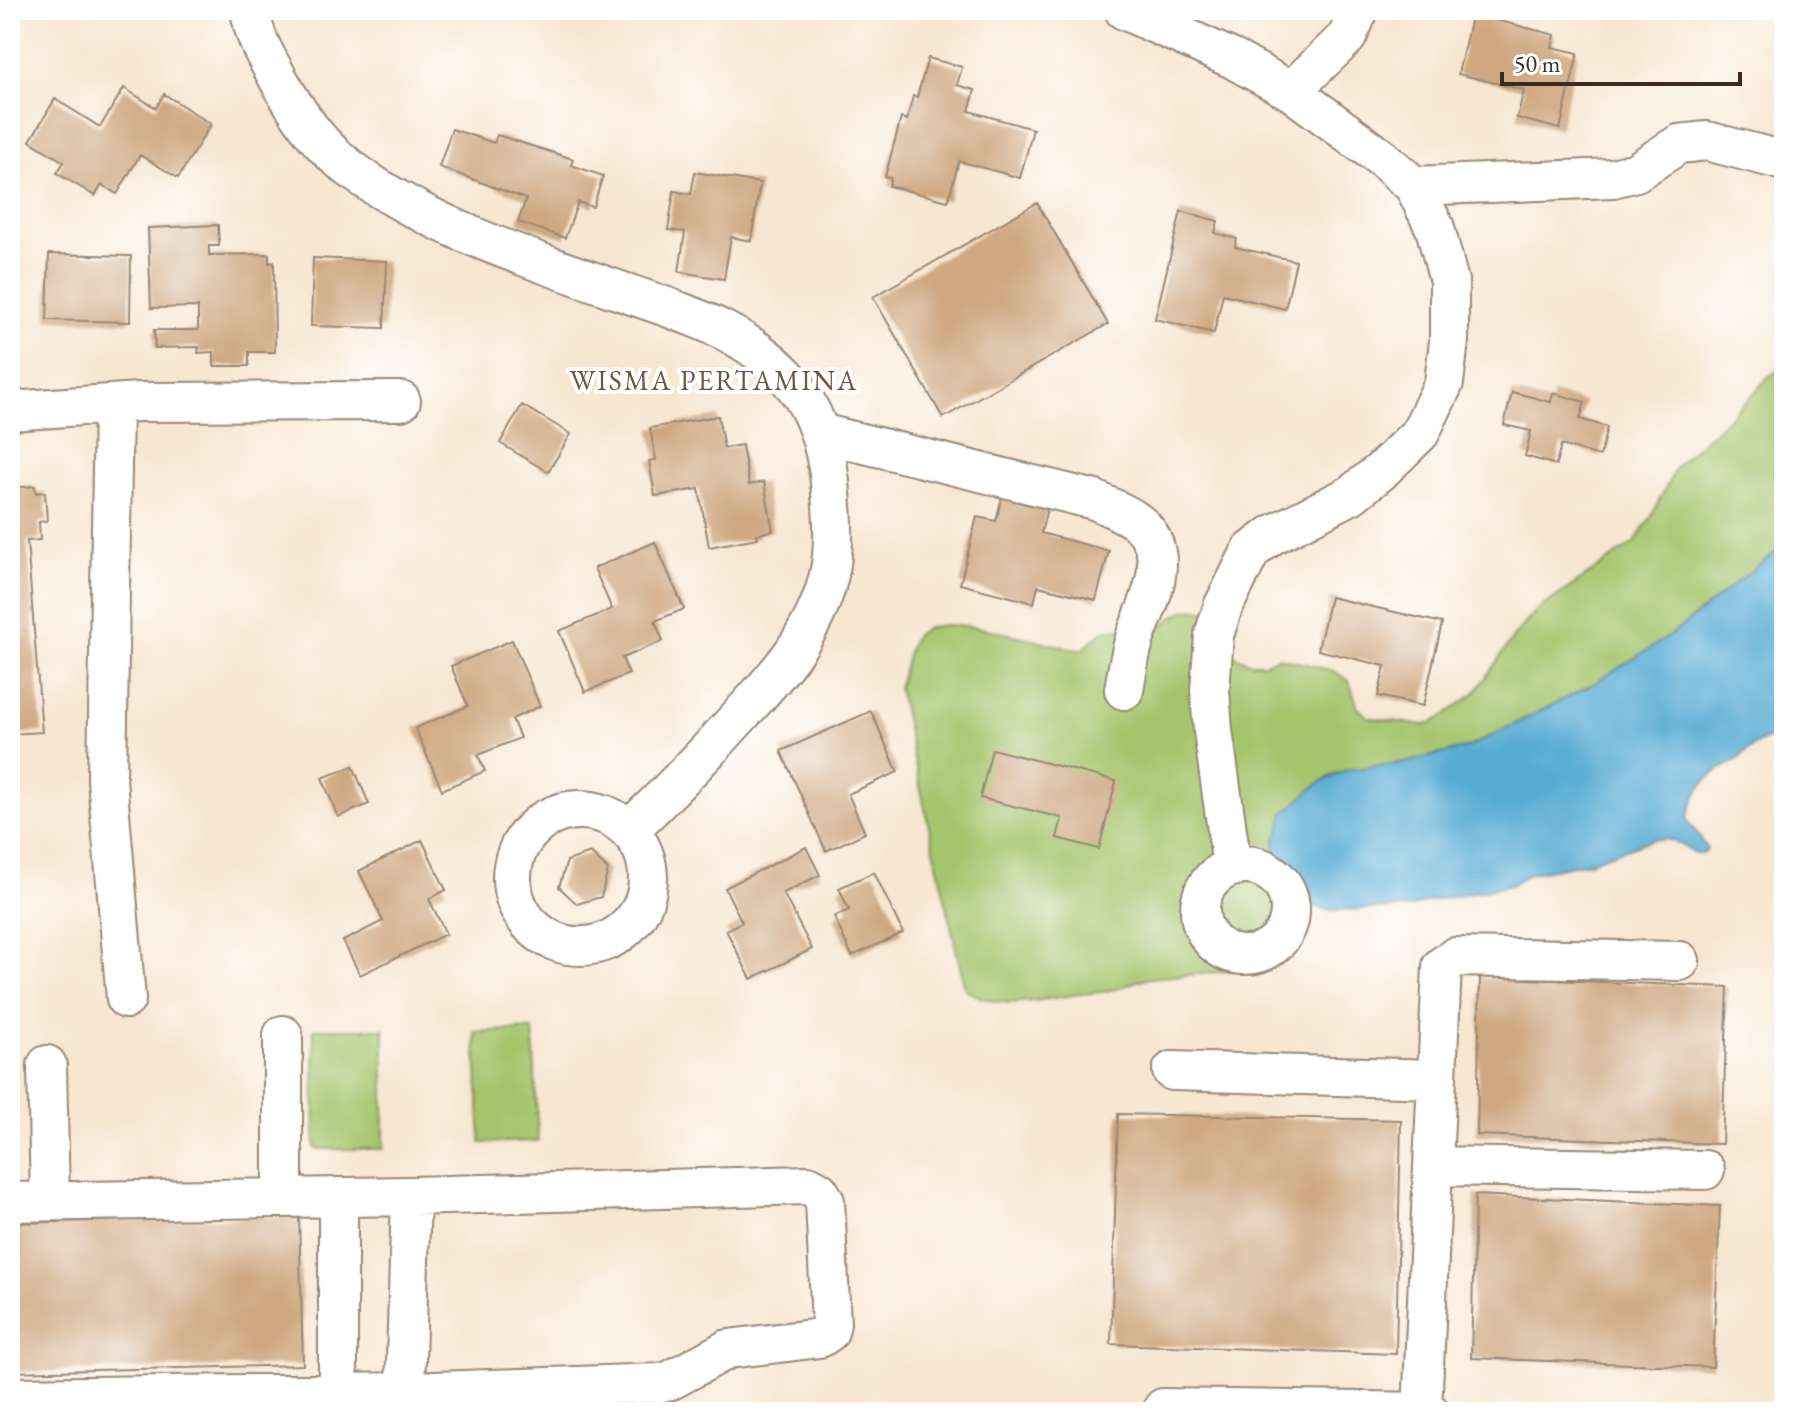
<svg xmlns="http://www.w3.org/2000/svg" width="1794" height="1422" font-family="'EB Garamond',serif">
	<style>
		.green { fill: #a5c46c; stroke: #707745; stroke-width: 2 }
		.water { fill: #57abd3; stroke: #496a78; stroke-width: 2 }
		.building { fill: #cfa881 }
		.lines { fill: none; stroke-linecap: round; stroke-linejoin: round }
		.minor-casing { stroke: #987; stroke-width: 42 }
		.minor { stroke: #fff; stroke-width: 38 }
		.labels { text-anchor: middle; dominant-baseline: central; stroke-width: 8; stroke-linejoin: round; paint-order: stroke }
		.neighbourhood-label { font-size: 28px; letter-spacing: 2px; fill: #6f5641; stroke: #fff }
	</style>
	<rect width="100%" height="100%" fill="#fff"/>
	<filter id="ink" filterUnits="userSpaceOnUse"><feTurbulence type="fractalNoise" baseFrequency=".0125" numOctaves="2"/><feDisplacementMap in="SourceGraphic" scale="16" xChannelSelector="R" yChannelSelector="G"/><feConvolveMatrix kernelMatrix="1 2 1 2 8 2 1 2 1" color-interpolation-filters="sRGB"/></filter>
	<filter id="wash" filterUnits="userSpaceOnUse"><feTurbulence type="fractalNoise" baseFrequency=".006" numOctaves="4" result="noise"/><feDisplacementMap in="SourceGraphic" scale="32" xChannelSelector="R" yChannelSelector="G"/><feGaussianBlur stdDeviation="1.8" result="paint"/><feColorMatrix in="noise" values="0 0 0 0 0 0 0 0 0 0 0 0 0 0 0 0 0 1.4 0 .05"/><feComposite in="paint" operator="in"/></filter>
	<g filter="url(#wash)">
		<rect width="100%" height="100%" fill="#f7e6d0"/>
		<!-- green -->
		<path class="green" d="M 1784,368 L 1784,545 L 1671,635 L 1588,687 L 1469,747 L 1408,762 L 1346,770 L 1332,775 L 1285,812 L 1278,872 L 1289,881 L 1308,906 C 1304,926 1300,942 1283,954 C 1252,974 1187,974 1150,978 C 1137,979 1128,986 1115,989 C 1102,993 1086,993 1072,995 C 1036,1001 996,1011 965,989 L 898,687 C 903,674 907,649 913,639 C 937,603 1046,648 1083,650 C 1108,620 1115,629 1150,636 C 1173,620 1178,603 1208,612 L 1231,654 L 1251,663 L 1265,663 L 1278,657 L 1334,671 L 1349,681 L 1358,708 L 1368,717 L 1411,724 L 1426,725 L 1439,719 L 1475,693 L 1515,635 L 1536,611 L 1634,543 L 1651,517 L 1677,465 L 1750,398 L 1769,376 Z
			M 314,1029 L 384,1029 L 384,1149 L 315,1149 Z
			M 533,1029 L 538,1141 L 481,1143 L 475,1032 Z"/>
		<!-- water -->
		<path class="water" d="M 1784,545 L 1784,737 C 1762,737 1755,745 1739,758 C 1733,764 1724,766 1717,771 C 1700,783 1692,800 1687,819 C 1692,829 1705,841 1707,850 L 1703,854 L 1695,854 L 1683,845 L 1669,840 L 1654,839 L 1589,862 L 1528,874 L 1511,885 L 1425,902 L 1410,908 L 1331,910 L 1308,906 L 1290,881 L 1278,872 L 1275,842 L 1285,812 L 1319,783 L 1346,770 L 1408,762 L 1469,747 L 1588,687 L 1671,635 Z"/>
		<g id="blocks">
			<!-- building -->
			<path class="building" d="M 1472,14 L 1555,35 L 1552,47 L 1578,53 L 1560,129 L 1517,118 L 1524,90 L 1458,74 Z
				M 928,58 L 962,67 L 957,85 L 975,90 L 969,111 L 1033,129 L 1020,178 L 959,161 L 948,201 L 889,186 L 891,178 L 885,177 L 901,118 L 907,120 L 913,96 L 917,97 Z
				M 124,88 L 156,108 L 164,94 L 211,124 L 178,178 L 140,155 L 117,194 L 102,185 L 95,196 L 57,173 L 64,162 L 30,141 L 55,99 L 100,127 Z
				M 452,129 L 494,143 L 497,135 L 573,159 L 571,165 L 603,176 L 593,207 L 578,202 L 565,238 L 518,222 L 526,199 L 439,167 Z
				M 695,172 L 760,183 L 751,241 L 731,237 L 724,279 L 679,272 L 685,232 L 668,230 L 674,191 L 691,194 Z
				M 1037,203 L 1108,324 L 943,418 L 873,297 Z
				M 1181,211 L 1218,221 L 1215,233 L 1237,239 L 1235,247 L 1296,261 L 1285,309 L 1223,294 L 1214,333 L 1155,319 Z
				M 218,225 L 219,246 L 209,246 L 209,255 L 269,254 L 269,263 L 274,262 L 275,352 L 249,352 L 249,366 L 214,366 L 214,352 L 198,353 L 199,347 L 155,348 L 154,330 L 198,330 L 198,307 L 151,308 L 148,228 Z
				M 49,254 L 131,256 L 130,322 L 47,320 Z
				M 313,258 L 387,261 L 384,328 L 311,326 Z
				M 1512,392 L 1551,402 L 1553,393 L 1585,402 L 1580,419 L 1607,427 L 1600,456 L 1561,445 L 1556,465 L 1525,456 L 1531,431 L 1504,425 Z
				M 522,405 L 571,434 L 548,472 L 500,443 Z
				M 718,416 L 724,448 L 742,445 L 749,485 L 764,482 L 773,531 L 757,534 L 758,538 L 709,547 L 699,489 L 655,496 L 649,461 L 656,460 L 650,428 Z
				M 35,486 L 36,493 L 45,492 L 47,521 L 39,522 L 40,540 L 27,541 L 42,732 L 10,734 L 10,488 Z
				M 1003,493 L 1048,504 L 1041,533 L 1109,551 L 1096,600 L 1038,586 L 1034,603 L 960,584 L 977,517 L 996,521 Z
				M 655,542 L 684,609 L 655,621 L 663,641 L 622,658 L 629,674 L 585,692 L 559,631 L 612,609 L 594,568 Z
				M 1330,597 L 1442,623 L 1423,706 L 1378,696 L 1385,666 L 1318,650 Z
				M 512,640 L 540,706 L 512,719 L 520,738 L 478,755 L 485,771 L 442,790 L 415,728 L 468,706 L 451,666 Z
				M 871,711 L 898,772 L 848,794 L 865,833 L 826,851 L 781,751 Z
				M 992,749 L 1116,781 L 1099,849 L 1057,838 L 1062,818 L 980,798 Z
				M 353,766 L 369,804 L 338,817 L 322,778 Z
				M 422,840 L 446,890 L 429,899 L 446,934 L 360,975 L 343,941 L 383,921 L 359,871 Z
				M 806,847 L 820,875 L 783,893 L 812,949 L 751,979 L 726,930 L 742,922 L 725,888 Z
				M 591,853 L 608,870 L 601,897 L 577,904 L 559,887 L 567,861 Z
				M 874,872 L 903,933 L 852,956 L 834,917 L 849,910 L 839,888 Z
				M 1480,977 L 1728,987 L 1722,1144 L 1477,1135 Z
				M 1118,1114 L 1401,1120 L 1396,1354 L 1111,1344 Z
				M 1475,1195 L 1720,1206 L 1713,1367 L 1471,1358 Z
				M 299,1216 L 303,1365 L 10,1372 L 10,1223 Z"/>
		</g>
	</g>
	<g filter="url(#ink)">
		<use href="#blocks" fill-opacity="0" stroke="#987" stroke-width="2"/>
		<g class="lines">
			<defs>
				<path id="minor" d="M 250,10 C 255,41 266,56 280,82 C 295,109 312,135 335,156 C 407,220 540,263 632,295 C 691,315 754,335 795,386 C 816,413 826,448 830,482 C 833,514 836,548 828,579 C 814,636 774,679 735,721 C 701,759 666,795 629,830
					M 1124,10 L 1233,59 L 1291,91 L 1383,159 L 1414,186 L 1435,228 L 1449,281 L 1449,341 L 1444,383 L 1420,433 L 1380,472 L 1351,495 L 1272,535 L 1251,551 L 1223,607 L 1214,635 L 1210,690 L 1213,731 L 1232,866
					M 1291,91 L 1347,37 L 1359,10
					M 1414,186 L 1613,178 L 1636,172 L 1679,144 L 1707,141 L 1784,161
					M 113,404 L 107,779 L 126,999
					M 10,411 L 139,402 L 401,401
					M 820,433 L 1095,500 C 1111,508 1132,515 1144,528 C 1172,560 1148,602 1136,635 C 1130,652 1127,671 1124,690
					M512 878a68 68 0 1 1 136 0a68 68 0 1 1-136 0Z
					M1200 910a45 45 0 1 1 90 0a45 45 0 1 1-90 0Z
					M 47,1065 L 50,1201
					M 1172,1071 L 1436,1079
					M 1433,1166 L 1705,1170
					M 338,1197 L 338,1393
					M 283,1198 L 283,1035
					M 10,1202 L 411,1196 L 808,1185 L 819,1191 L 825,1201 L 831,1323 L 829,1332 L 820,1338 L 728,1349 L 671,1380 L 660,1383 L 405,1392 L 10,1397
					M 405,1392 L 411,1196
					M 1163,1408 L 1430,1412
					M 1422,1412 L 1442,966 L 1455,957 L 1680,961"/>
			</defs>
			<!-- minor casing -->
			<use href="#minor" class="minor-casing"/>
			<!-- minor -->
			<use href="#minor" class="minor"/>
		</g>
	</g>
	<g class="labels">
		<!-- neighbourhood labels -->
		<g class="neighbourhood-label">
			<text x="714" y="380">WISMA PERTAMINA</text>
		</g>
	</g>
	<!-- margin -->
	<rect width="1794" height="1422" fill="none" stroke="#fff" stroke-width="40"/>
	<!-- scale -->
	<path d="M1502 72v12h238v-12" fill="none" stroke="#3b2a1e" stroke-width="4"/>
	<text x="1514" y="72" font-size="24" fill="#3b2a1e" stroke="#ffffff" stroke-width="6" paint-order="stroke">50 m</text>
</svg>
